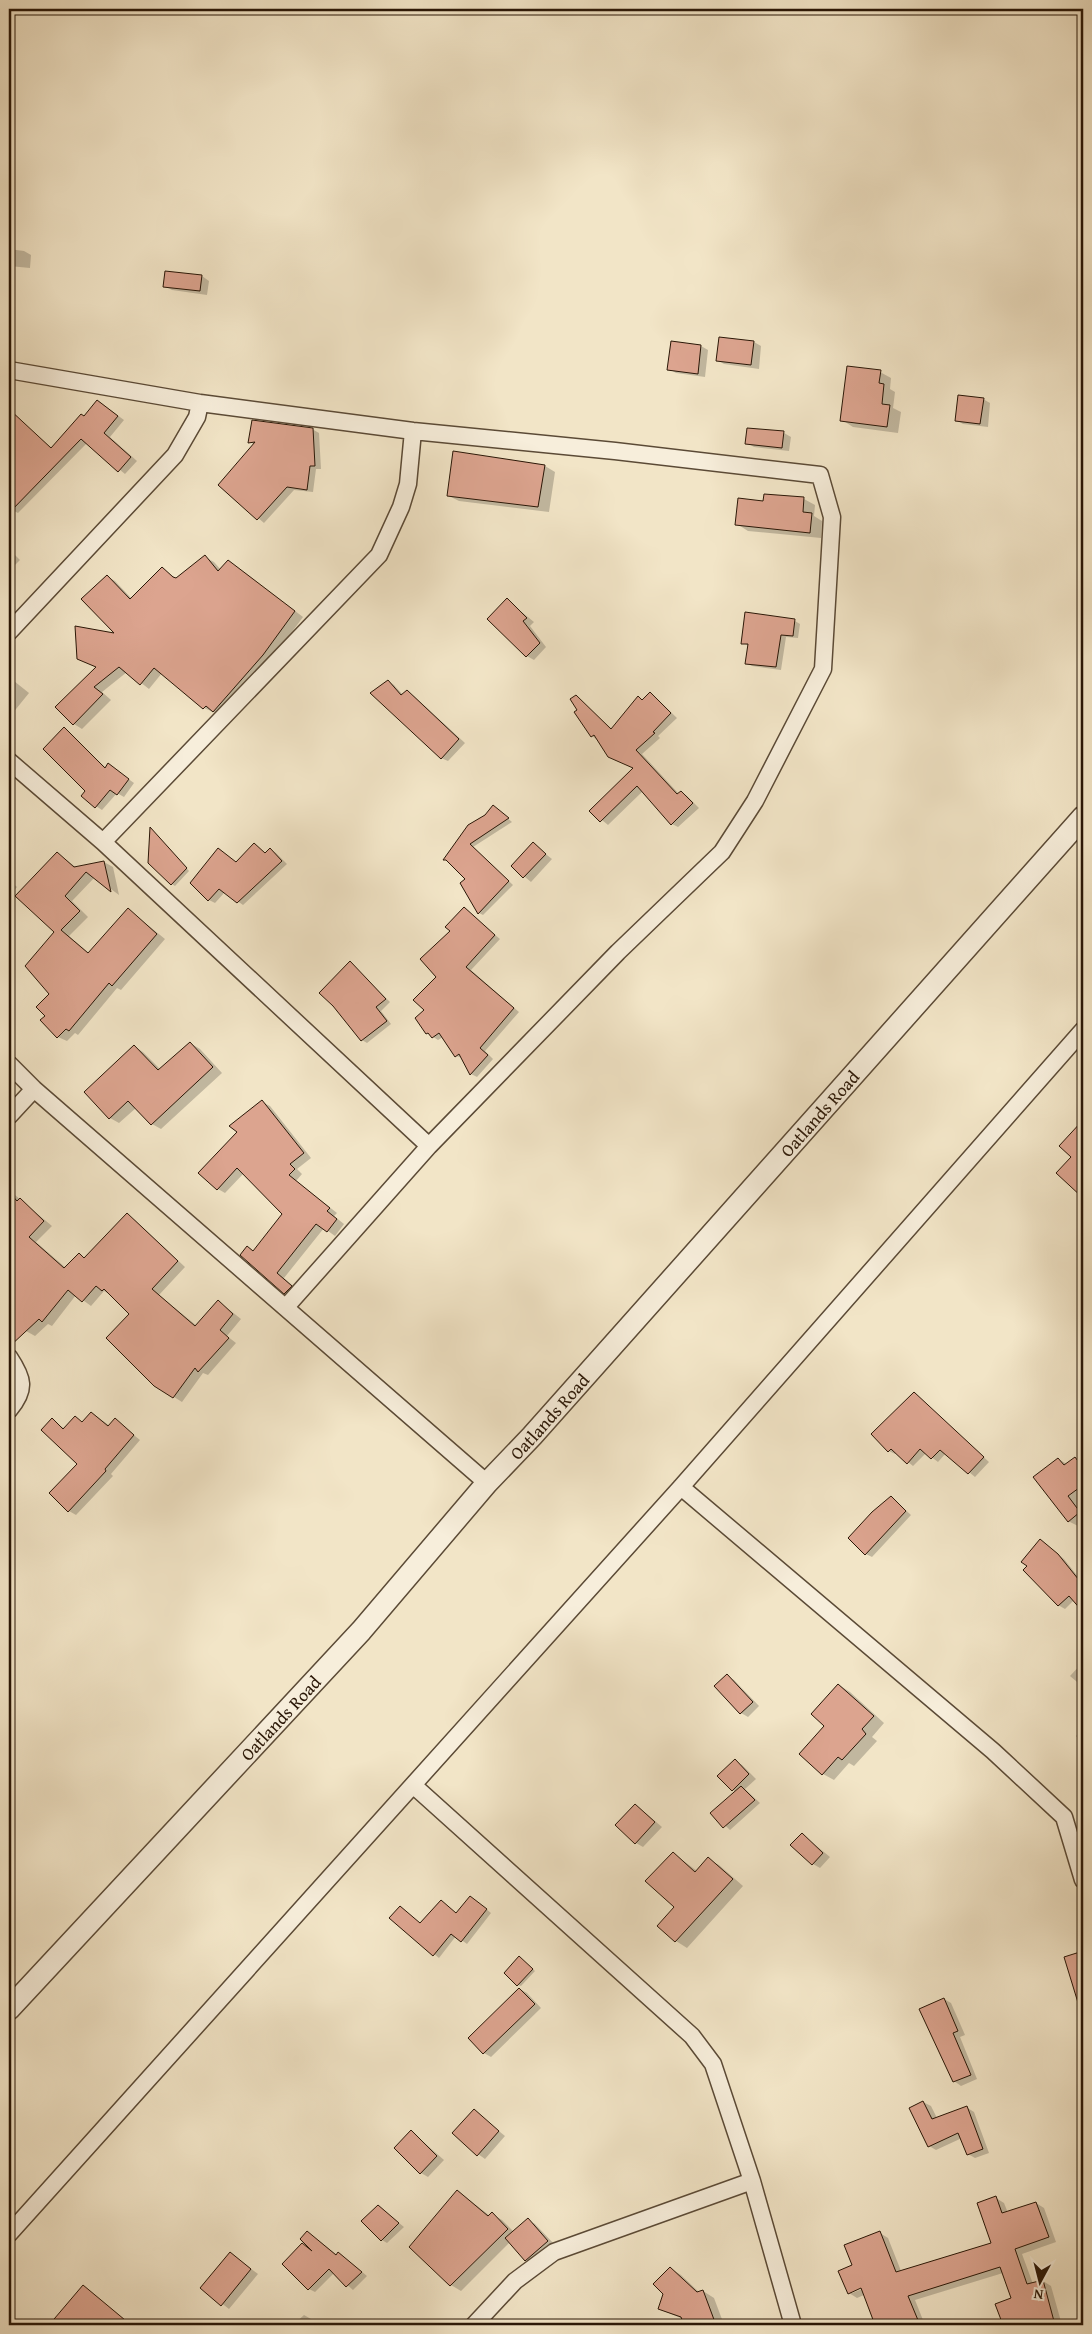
<svg xmlns="http://www.w3.org/2000/svg" width="1092" height="2334" font-family="'Gentium Book Plus',serif">
	<style>
		.shadow { fill: #0003; fill-rule: evenodd }
		.building { fill: #dca48f; stroke: #291606 }
		.lines { fill: none; stroke-linecap: round; stroke-linejoin: round }
		.minor-casing { stroke: #5b4a36; stroke-width: 19 }
		.tertiary-casing { stroke: #5b4a36; stroke-width: 24 }
		.minor { stroke: #f7eedb; stroke-width: 16 }
		.tertiary { stroke: #f7eedb; stroke-width: 21 }
		.labels { text-anchor: middle; dominant-baseline: central; stroke-width: 4; stroke-linejoin: round; paint-order: stroke }
		.street-label { font-size: 18px; fill: #291606; stroke: #f7eedb }
	</style>
	<rect width="100%" height="100%" fill="#f2e5c7"/>
	<filter id="stains"><feTurbulence type="fractalNoise" baseFrequency=".004" numOctaves="4"/><feColorMatrix values="0 0 0 0 .2 0 0 0 0 .09 0 0 0 0 .02 0 0 0 .5 -.17"/></filter>
	<radialGradient id="worn" r=".72"><stop offset=".6" stop-color="#630" stop-opacity="0"/><stop offset="1" stop-color="#630" stop-opacity=".3"/></radialGradient>
	<!-- shadow -->
	<path class="shadow" d="M 9,249 L 24,251 L 31,255 L 30,268 L 9,266 Z
		M 202,276 L 209,281 L 207,295 L 172,290 L 164,286 Z
		M 720,338 L 754,342 L 761,346 L 759,369 L 724,364 L 717,360 Z
		M 701,346 L 708,350 L 705,377 L 676,373 L 669,369 Z
		M 880,372 L 891,378 L 890,389 L 895,392 L 893,408 L 901,412 L 898,433 L 853,427 L 842,420 Z
		M 983,399 L 990,403 L 988,427 L 963,424 L 956,420 Z
		M 98,401 L 124,420 L 110,437 L 137,461 L 125,474 L 87,443 L 18,513 L 12,510 L 9,507 L 9,462 L 15,455 L 9,449 L 9,405 L 11,413 L 53,449 L 85,417 Z
		M 312,429 L 319,433 L 321,469 L 316,469 L 313,492 L 294,490 L 264,523 L 219,485 L 255,445 L 250,442 Z
		M 784,433 L 791,437 L 789,451 L 754,447 L 747,443 Z
		M 545,466 L 555,472 L 549,512 L 459,501 L 449,496 Z
		M 804,499 L 815,505 L 814,516 L 822,521 L 821,538 L 748,531 L 737,524 L 764,502 Z
		M 9,549 L 20,560 L 10,570 L 9,569 Z
		M 205,557 L 214,562 L 221,570 L 228,562 L 237,567 L 303,617 L 271,660 L 223,716 L 204,708 L 162,673 L 149,689 L 127,672 L 102,692 L 111,700 L 82,729 L 74,724 L 97,667 L 118,635 L 107,576 L 115,581 L 132,599 L 163,569 L 177,579 Z
		M 507,600 L 534,622 L 530,626 L 546,647 L 534,660 L 527,656 Z
		M 795,621 L 800,624 L 798,638 L 786,637 L 781,670 L 752,666 L 747,663 L 749,646 L 743,643 Z
		M 9,677 L 29,693 L 12,714 L 9,713 Z
		M 388,681 L 394,685 L 403,695 L 407,692 L 414,696 L 465,743 L 448,761 L 441,758 Z
		M 651,693 L 677,718 L 658,736 L 660,738 L 642,754 L 679,794 L 681,792 L 687,796 L 699,808 L 678,827 L 672,824 L 643,791 L 608,825 L 591,811 L 634,768 L 592,736 L 579,710 L 576,696 L 613,730 L 639,698 L 643,701 Z
		M 64,729 L 106,768 L 109,765 L 134,783 L 124,797 L 117,793 L 102,810 L 96,806 L 87,790 Z
		M 498,810 L 512,822 L 473,847 L 513,885 L 483,915 L 479,913 L 467,880 L 450,862 Z
		M 151,829 L 189,871 L 175,886 L 172,884 Z
		M 533,844 L 552,859 L 531,882 L 512,866 Z
		M 259,848 L 266,854 L 270,849 L 276,853 L 287,864 L 243,905 L 225,892 L 215,903 L 209,900 L 219,849 L 237,863 Z
		M 57,853 L 77,868 L 104,862 L 113,867 L 119,895 L 95,877 L 72,901 L 88,917 L 69,936 L 89,953 L 128,909 L 165,939 L 121,990 L 117,988 L 78,1035 L 75,1033 L 67,1041 L 58,1037 L 46,1016 L 51,994 L 56,932 Z
		M 9,880 L 17,887 L 9,897 Z
		M 464,909 L 500,939 L 471,970 L 519,1012 L 485,1051 L 493,1059 L 477,1077 L 471,1074 L 463,1058 L 456,1056 L 443,1037 L 438,1040 L 427,1033 L 426,1011 L 452,931 Z
		M 350,963 L 390,1002 L 381,1011 L 391,1024 L 367,1043 L 362,1040 L 334,1005 Z
		M 190,1043 L 200,1049 L 222,1073 L 161,1129 L 152,1124 L 136,1108 L 119,1123 L 110,1118 L 134,1046 L 143,1052 L 161,1070 Z
		M 262,1102 L 270,1106 L 311,1158 L 297,1169 L 302,1174 L 296,1181 L 337,1213 L 334,1216 L 344,1224 L 335,1236 L 324,1228 L 284,1278 L 299,1291 L 293,1297 L 285,1293 L 248,1247 L 254,1251 L 284,1214 L 244,1173 L 225,1193 L 218,1189 L 238,1132 Z
		M 1083,1122 L 1083,1197 L 1058,1172 L 1073,1157 L 1060,1146 Z
		M 9,1190 L 52,1226 L 36,1242 L 66,1268 L 79,1255 L 86,1258 L 127,1215 L 135,1220 L 185,1267 L 159,1295 L 197,1326 L 218,1302 L 226,1307 L 241,1319 L 227,1336 L 236,1343 L 208,1375 L 203,1373 L 182,1402 L 155,1385 L 131,1314 L 112,1296 L 104,1291 L 91,1306 L 76,1295 L 52,1326 L 48,1324 L 35,1336 L 26,1331 L 9,1315 Z
		M 914,1393 L 989,1462 L 975,1477 L 946,1453 L 938,1462 L 926,1453 L 913,1466 L 897,1453 L 895,1454 L 889,1451 Z
		M 92,1413 L 110,1426 L 115,1420 L 140,1440 L 111,1474 L 113,1476 L 76,1515 L 69,1511 L 79,1464 L 52,1420 L 65,1429 L 75,1418 L 84,1423 Z
		M 1058,1459 L 1067,1464 L 1075,1459 L 1083,1463 L 1083,1499 L 1078,1503 L 1083,1509 L 1083,1524 L 1080,1527 L 1068,1521 Z
		M 891,1497 L 911,1515 L 872,1557 L 866,1554 Z
		M 1041,1541 L 1064,1559 L 1083,1583 L 1083,1610 L 1074,1600 L 1065,1609 L 1058,1605 Z
		M 1083,1662 L 1083,1687 L 1070,1676 Z
		M 727,1676 L 734,1680 L 759,1706 L 748,1717 L 741,1713 Z
		M 839,1685 L 850,1692 L 884,1723 L 872,1737 L 877,1741 L 854,1766 L 849,1763 L 834,1780 L 823,1774 L 826,1726 Z
		M 1083,1729 L 1083,1743 L 1076,1736 Z
		M 1083,1754 L 1083,1765 L 1078,1759 Z
		M 735,1761 L 742,1765 L 756,1779 L 745,1789 L 760,1803 L 730,1830 L 712,1813 L 736,1792 L 733,1790 Z
		M 636,1805 L 662,1827 L 643,1847 L 636,1843 Z
		M 802,1834 L 830,1857 L 820,1868 L 813,1864 Z
		M 673,1853 L 697,1871 L 708,1859 L 719,1865 L 743,1886 L 687,1948 L 676,1941 Z
		M 475,1900 L 491,1913 L 467,1944 L 456,1936 L 439,1958 L 391,1918 L 405,1911 L 421,1924 L 441,1902 L 457,1914 Z
		M 523,1960 L 535,1971 L 521,1986 L 518,1985 Z
		M 520,1989 L 527,1993 L 541,2008 L 491,2057 L 484,2053 Z
		M 944,1999 L 951,2003 L 965,2035 L 960,2037 L 977,2079 L 961,2086 L 954,2081 Z
		M 923,2102 L 931,2106 L 937,2118 L 966,2107 L 974,2112 L 989,2153 L 975,2158 L 968,2154 L 962,2138 L 936,2150 L 929,2146 Z
		M 474,2111 L 505,2136 L 485,2159 L 478,2154 Z
		M 412,2132 L 444,2160 L 428,2177 L 421,2173 Z
		M 458,2191 L 490,2216 L 492,2214 L 502,2220 L 514,2232 L 528,2220 L 535,2224 L 555,2245 L 533,2264 L 526,2260 L 510,2242 L 461,2291 L 451,2285 Z
		M 996,2198 L 1004,2203 L 1008,2213 L 1036,2203 L 1044,2208 L 1056,2242 L 1022,2254 L 1033,2284 L 1043,2281 L 1051,2286 L 1062,2325 L 1004,2325 L 997,2305 L 1013,2299 L 1003,2273 L 915,2300 L 925,2325 L 873,2325 L 876,2324 L 864,2295 L 857,2298 L 849,2293 L 853,2266 L 880,2233 L 888,2238 L 901,2271 L 993,2243 ZM 866,2285 L 867,2287 L 852,2293 L 852,2291 Z
		M 378,2206 L 404,2227 L 387,2243 L 382,2240 Z
		M 313,2236 L 337,2255 L 339,2253 L 344,2257 L 367,2276 L 353,2290 L 334,2273 L 315,2292 L 309,2289 L 284,2264 L 302,2245 L 311,2250 Z
		M 231,2254 L 258,2274 L 229,2309 L 202,2288 Z
		M 670,2268 L 681,2275 L 700,2293 L 703,2291 L 714,2298 L 723,2322 L 729,2320 L 738,2325 L 693,2325 L 695,2324 L 659,2309 Z
		M 83,2286 L 90,2291 L 131,2325 L 53,2325 L 51,2324 Z
		M 304,2315 L 311,2319 L 317,2325 L 293,2325 Z"/>
	<!-- building -->
	<path class="building" d="M 165,271 L 202,275 L 200,291 L 163,287 Z
		M 719,337 L 754,341 L 751,365 L 716,361 Z
		M 671,341 L 701,345 L 698,374 L 667,370 Z
		M 847,366 L 881,370 L 879,383 L 884,384 L 882,404 L 890,405 L 887,427 L 840,421 Z
		M 958,395 L 984,398 L 980,424 L 955,421 Z
		M 97,400 L 118,416 L 104,433 L 131,457 L 118,472 L 81,439 L 9,513 L 9,409 L 51,448 L 81,414 L 84,416 Z
		M 252,420 L 313,428 L 315,466 L 310,466 L 307,490 L 287,487 L 257,520 L 218,485 L 255,442 L 248,443 Z
		M 747,428 L 784,431 L 782,448 L 745,444 Z
		M 453,451 L 545,465 L 538,507 L 447,496 Z
		M 764,494 L 804,497 L 803,512 L 812,513 L 810,533 L 735,525 L 738,498 L 763,501 Z
		M 205,555 L 218,571 L 228,560 L 295,611 L 263,655 L 213,712 L 206,706 L 203,709 L 154,668 L 140,685 L 119,667 L 94,687 L 103,694 L 73,725 L 55,707 L 96,667 L 77,659 L 75,626 L 114,633 L 81,599 L 107,575 L 130,599 L 162,567 L 173,577 L 176,578 Z
		M 507,598 L 527,618 L 523,621 L 540,643 L 526,657 L 487,619 Z
		M 745,612 L 795,619 L 793,636 L 781,635 L 776,667 L 745,664 L 748,644 L 741,644 Z
		M 388,680 L 401,695 L 407,690 L 459,739 L 441,759 L 370,693 Z
		M 650,692 L 671,713 L 653,732 L 655,733 L 636,750 L 677,794 L 681,791 L 693,803 L 671,825 L 637,786 L 600,822 L 589,811 L 633,768 L 608,757 L 594,735 L 591,737 L 574,712 L 577,710 L 570,699 L 576,695 L 611,729 L 638,696 L 642,700 Z
		M 64,727 L 105,768 L 108,763 L 129,779 L 117,795 L 110,790 L 95,808 L 81,796 L 85,791 L 43,749 Z
		M 493,805 L 509,818 L 470,844 L 509,881 L 478,914 L 460,883 L 465,879 L 446,860 L 443,860 L 468,825 L 485,815 Z
		M 150,827 L 187,868 L 171,885 L 148,863 Z
		M 533,842 L 546,854 L 523,878 L 511,866 Z
		M 254,843 L 265,853 L 270,848 L 282,861 L 237,903 L 219,889 L 208,901 L 190,883 L 218,848 L 236,862 Z
		M 57,852 L 74,867 L 104,861 L 111,892 L 86,872 L 65,896 L 80,911 L 61,930 L 88,953 L 128,908 L 157,934 L 112,986 L 109,983 L 69,1031 L 66,1029 L 57,1038 L 40,1020 L 45,1016 L 36,1007 L 49,994 L 25,966 L 54,932 L 15,896 Z
		M 464,907 L 495,935 L 466,967 L 514,1008 L 480,1048 L 488,1055 L 470,1075 L 459,1054 L 455,1057 L 439,1033 L 432,1038 L 428,1033 L 426,1034 L 415,1018 L 424,1010 L 413,1000 L 436,977 L 420,959 L 450,931 L 445,927 Z
		M 350,961 L 386,999 L 376,1007 L 387,1021 L 361,1041 L 333,1006 L 319,993 Z
		M 190,1042 L 213,1067 L 151,1125 L 128,1101 L 109,1119 L 84,1092 L 134,1045 L 158,1070 Z
		M 262,1100 L 304,1153 L 290,1164 L 295,1169 L 289,1175 L 330,1208 L 327,1211 L 337,1219 L 327,1232 L 316,1224 L 277,1273 L 292,1286 L 284,1294 L 240,1255 L 247,1246 L 253,1251 L 282,1214 L 237,1168 L 217,1190 L 198,1173 L 237,1132 L 229,1126 Z
		M 1083,1120 L 1083,1198 L 1056,1173 L 1071,1157 L 1059,1146 Z
		M 9,1192 L 17,1201 L 20,1198 L 44,1221 L 29,1237 L 64,1268 L 79,1253 L 84,1258 L 127,1213 L 178,1261 L 152,1289 L 195,1326 L 218,1300 L 233,1314 L 220,1330 L 229,1338 L 198,1372 L 195,1368 L 173,1398 L 154,1386 L 106,1338 L 129,1314 L 104,1289 L 102,1291 L 96,1286 L 82,1302 L 68,1290 L 42,1322 L 39,1319 L 9,1347 Z
		M 914,1392 L 984,1457 L 968,1474 L 940,1450 L 931,1459 L 920,1449 L 907,1464 L 891,1449 L 888,1452 L 871,1434 Z
		M 91,1412 L 108,1426 L 115,1418 L 134,1435 L 105,1469 L 106,1471 L 68,1512 L 49,1493 L 77,1464 L 41,1430 L 52,1418 L 63,1429 L 75,1416 L 82,1422 Z
		M 1075,1457 L 1083,1468 L 1083,1485 L 1068,1496 L 1080,1512 L 1068,1522 L 1033,1477 L 1058,1458 L 1064,1465 Z
		M 891,1496 L 906,1511 L 865,1555 L 848,1538 L 872,1512 Z
		M 1040,1539 L 1058,1554 L 1083,1585 L 1083,1612 L 1069,1596 L 1058,1606 L 1023,1570 L 1027,1566 L 1021,1562 Z
		M 727,1674 L 753,1702 L 740,1714 L 714,1686 Z
		M 838,1684 L 874,1716 L 862,1729 L 866,1734 L 842,1760 L 838,1757 L 822,1775 L 799,1754 L 824,1726 L 811,1714 Z
		M 735,1759 L 749,1774 L 732,1791 L 717,1776 Z
		M 741,1786 L 755,1800 L 723,1828 L 710,1813 Z
		M 635,1804 L 655,1822 L 635,1844 L 615,1825 Z
		M 802,1833 L 823,1853 L 812,1865 L 790,1845 Z
		M 673,1852 L 695,1872 L 708,1857 L 733,1879 L 675,1942 L 657,1926 L 674,1907 L 645,1881 Z
		M 470,1896 L 487,1909 L 461,1942 L 451,1934 L 433,1956 L 389,1918 L 400,1906 L 420,1923 L 441,1900 L 456,1913 Z
		M 1083,1951 L 1083,2005 L 1079,2006 L 1064,1957 Z
		M 519,1956 L 533,1969 L 517,1986 L 504,1973 Z
		M 519,1988 L 535,2004 L 483,2054 L 468,2038 Z
		M 944,1998 L 958,2031 L 953,2033 L 971,2075 L 953,2082 L 919,2009 Z
		M 923,2101 L 932,2119 L 967,2106 L 983,2149 L 967,2155 L 958,2133 L 928,2147 L 909,2108 Z
		M 474,2109 L 499,2131 L 477,2156 L 452,2133 Z
		M 411,2130 L 437,2156 L 420,2174 L 394,2148 Z
		M 457,2190 L 488,2216 L 492,2212 L 508,2229 L 450,2286 L 409,2247 Z
		M 996,2196 L 1002,2213 L 1036,2202 L 1049,2237 L 1015,2249 L 1027,2284 L 1043,2280 L 1055,2325 L 1003,2325 L 995,2304 L 1011,2298 L 1000,2267 L 908,2296 L 920,2325 L 875,2325 L 861,2288 L 848,2294 L 838,2271 L 852,2265 L 844,2245 L 880,2231 L 896,2272 L 991,2243 L 977,2203 Z
		M 378,2205 L 399,2223 L 381,2241 L 361,2221 Z
		M 528,2218 L 548,2241 L 525,2261 L 505,2238 Z
		M 307,2231 L 336,2255 L 338,2252 L 362,2272 L 346,2287 L 329,2269 L 308,2290 L 282,2264 L 302,2243 L 312,2251 L 300,2239 Z
		M 230,2252 L 251,2269 L 221,2306 L 200,2288 Z
		M 670,2267 L 697,2292 L 703,2290 L 716,2325 L 684,2325 L 681,2317 L 658,2309 L 663,2294 L 653,2284 Z
		M 83,2285 L 131,2325 L 49,2325 Z"/>
	<g class="lines">
		<defs>
			<path id="minor" d="M 9,370 L 200,403 L 413,431 L 615,451 L 820,475 L 832,517 L 823,669 L 755,801 L 722,852 L 618,952 L 429,1146
				M 9,632 L 175,455 L 197,417 L 200,403
				M 9,761 L 103,842 L 429,1146 L 286,1307
				M 103,842 L 379,555 L 401,507 L 408,484 L 413,431
				M 9,1064 L 34,1089 L 487,1483
				M 9,1116 L 34,1089
				M 9,1357 C 23,1378 27,1389 9,1410
				M 681,1487 L 993,1751 L 1064,1817 L 1083,1880
				M 413,1785 L 692,2036 L 713,2064 L 752,2181 L 793,2325
				M 9,2234 L 681,1487 L 1083,1030
				M 474,2325 L 515,2281 L 554,2252 L 752,2181"/>
			<g id="tertiary">
				<path id="s1" d="M 9,2009 L 361,1631 L 487,1483 L 532,1436 L 1083,817"/>
			</g>
		</defs>
		<!-- minor casing -->
		<use href="#minor" class="minor-casing"/>
		<!-- tertiary casing -->
		<use href="#tertiary" class="tertiary-casing"/>
		<!-- minor -->
		<use href="#minor" class="minor"/>
		<!-- tertiary -->
		<use href="#tertiary" class="tertiary"/>
	</g>
	<g class="labels">
		<!-- street labels -->
		<g class="street-label">
			<text stroke="none"><textPath href="#s1" startOffset="1208">Oatlands Road</textPath></text>
			<text stroke="none"><textPath href="#s1" startOffset="802">Oatlands Road</textPath></text>
			<text stroke="none"><textPath href="#s1" startOffset="398">Oatlands Road</textPath></text>
		</g>
	</g>
	<!-- margin -->
	<rect width="1092" height="2334" fill="none" stroke="#f2e5c7" stroke-width="30"/>
	<rect x="10" y="10" width="1072" height="2314" fill="none" stroke="#291606" stroke-width="2.5"/>
	<rect x="15" y="15" width="1062" height="2304" fill="none" stroke="#291606"/>
	<!-- north arrow -->
	<g transform="translate(1040 2282) rotate(187)" stroke="#f7eedb" stroke-width="4" paint-order="stroke">
	<path d="M0-4L9 19L0 12L-9 19Z" fill="#291606"/>
	<text y="-8" font-size="14" font-weight="bold" text-anchor="middle" fill="#291606">N</text>
	</g>
	<rect width="100%" height="100%" filter="url(#stains)"/>
	<rect width="100%" height="100%" fill="url(#worn)"/>
</svg>
